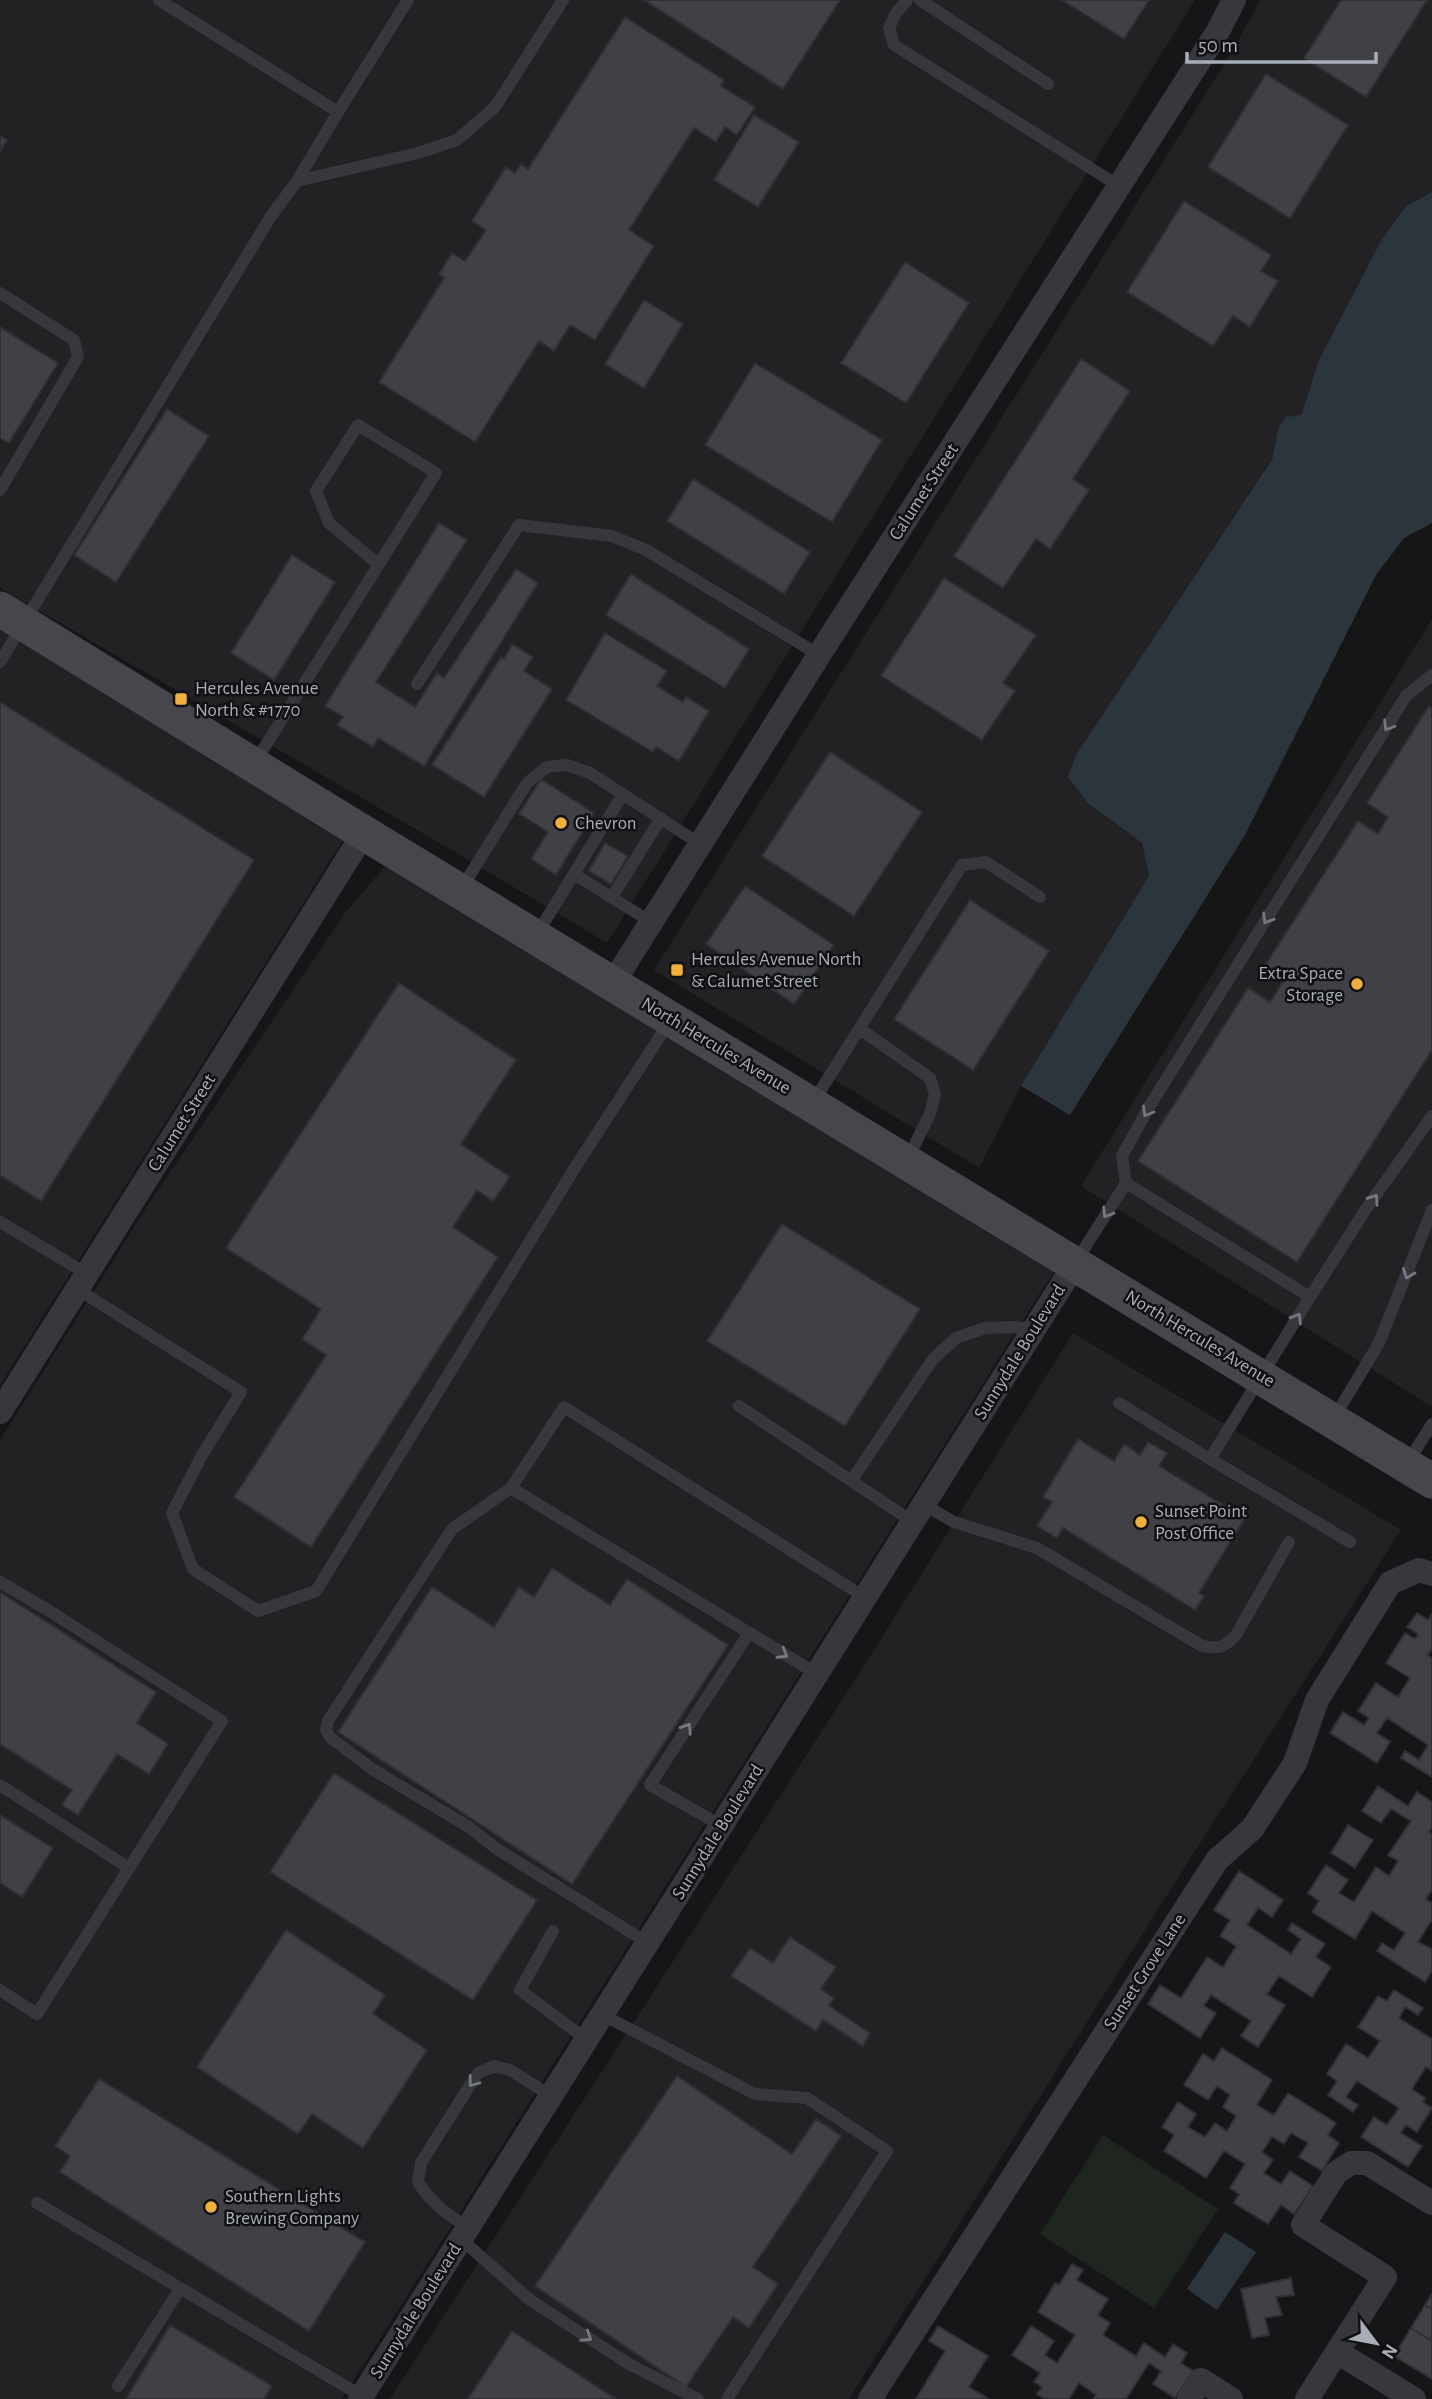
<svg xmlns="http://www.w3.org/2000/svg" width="1432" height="2399" font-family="'Alegreya Sans',sans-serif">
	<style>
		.built { fill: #222225 }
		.green { fill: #1e261f }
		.water { fill: #2c353c }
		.building { fill: #404145; stroke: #303034; stroke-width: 2 }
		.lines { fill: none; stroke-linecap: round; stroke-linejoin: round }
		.lane { stroke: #37383d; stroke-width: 12 }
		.street { stroke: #37383d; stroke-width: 24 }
		.secondary { stroke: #45474d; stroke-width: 35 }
		.oneway { stroke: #757881 }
		.poi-dot { fill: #f2b134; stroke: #111113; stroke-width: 2.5 }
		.labels { text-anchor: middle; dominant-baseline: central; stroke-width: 5; stroke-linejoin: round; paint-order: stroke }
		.street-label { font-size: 19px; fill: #a8adb8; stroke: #111113 }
		.poi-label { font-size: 19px; fill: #a8adb8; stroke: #111113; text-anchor: start }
	</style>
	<rect width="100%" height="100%" fill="#161618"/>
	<!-- built -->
	<path class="built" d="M 0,0 L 1195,0 L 607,943 L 455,852 L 0,588 Z
		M 1260,0 L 1432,0 L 1432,192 L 1406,206 L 1319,360 L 1301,415 L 1278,429 L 1272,460 L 1088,803 L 1142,843 L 1149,876 L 1021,1086 L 979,1168 L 654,970 L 1235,47 Z
		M 1432,619 L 1432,1407 L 1081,1186 Z
		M 0,624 L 345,837 L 0,1385 Z
		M 388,863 L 1056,1268 L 342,2399 L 0,2399 L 0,1440 L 148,1205 L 345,913 Z
		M 1073,1333 L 1401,1530 L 1181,1873 L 849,2399 L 390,2399 L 862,1669 Z"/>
	<!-- green -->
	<path class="green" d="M 1103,2135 L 1218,2209 L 1154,2308 L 1040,2234 Z"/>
	<!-- water -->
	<path class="water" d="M 1432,192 L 1432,523 L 1404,538 L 1376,575 L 1245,835 L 1070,1115 L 1021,1086 L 1149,876 L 1142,843 L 1088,803 L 1068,777 L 1076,755 L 1272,460 L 1278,429 L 1286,417 L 1301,415 L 1319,360 L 1381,241 L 1406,206 Z
		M 1225,2232 L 1256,2252 L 1217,2310 L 1187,2289 Z"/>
	<!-- building -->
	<path class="building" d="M 644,0 L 840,0 L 783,89 Z
		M 1062,0 L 1149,0 L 1124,39 Z
		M 1341,0 L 1427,0 L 1366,97 L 1304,58 Z
		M 625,17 L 724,80 L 721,86 L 755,107 L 737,135 L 725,127 L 716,142 L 694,128 L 629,230 L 654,246 L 595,340 L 570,325 L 554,351 L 539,341 L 475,442 L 379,382 L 444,278 L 439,274 L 452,253 L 465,261 L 486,230 L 472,221 L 506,167 L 515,173 L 521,164 L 528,169 Z
		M 1266,74 L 1348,125 L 1290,218 L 1208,167 Z
		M 754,115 L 799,142 L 758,207 L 714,180 Z
		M 0,136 L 7,140 L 0,152 Z
		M 1184,201 L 1271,255 L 1261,271 L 1278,281 L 1250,327 L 1233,316 L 1213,346 L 1127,292 Z
		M 905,262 L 969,303 L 906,403 L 841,363 Z
		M 644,300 L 683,324 L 644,388 L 605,364 Z
		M 0,327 L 58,363 L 9,443 L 0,438 Z
		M 1081,359 L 1130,391 L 1073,479 L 1089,490 L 1050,549 L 1036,539 L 1003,588 L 954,556 Z
		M 755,363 L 882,440 L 832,522 L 705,445 Z
		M 167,409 L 209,436 L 116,582 L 74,555 Z
		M 693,479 L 810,552 L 784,594 L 667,521 Z
		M 439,523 L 467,540 L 376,682 L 415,707 L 437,673 L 444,678 L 516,569 L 538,583 L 424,766 L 378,738 L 373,747 L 337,725 L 343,717 L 325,706 Z
		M 292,555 L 335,582 L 274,680 L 231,653 Z
		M 631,574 L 749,649 L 725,688 L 606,615 Z
		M 944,578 L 1036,635 L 1003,683 L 1015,691 L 982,740 L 881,676 Z
		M 605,633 L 667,671 L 657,686 L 683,702 L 686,697 L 709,711 L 679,761 L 656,747 L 653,752 L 566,700 Z
		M 512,644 L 533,657 L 524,671 L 552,689 L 484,797 L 432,765 L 501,657 L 504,659 Z
		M 0,702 L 254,860 L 41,1201 L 0,1175 Z
		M 1429,706 L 1432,708 L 1432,1050 L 1297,1262 L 1138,1161 L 1248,988 L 1270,1002 L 1284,980 L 1264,967 L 1358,821 L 1378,834 L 1388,817 L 1367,803 Z
		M 830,752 L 922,812 L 854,916 L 762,856 Z
		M 541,779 L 594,813 L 556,875 L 531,859 L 548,832 L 519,814 Z
		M 605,843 L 628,856 L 611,884 L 589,871 Z
		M 745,886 L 834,945 L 794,1004 L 706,944 Z
		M 970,900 L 1049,951 L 973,1070 L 894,1019 Z
		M 399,983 L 516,1060 L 461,1144 L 510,1177 L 493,1201 L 477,1190 L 453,1227 L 498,1257 L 311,1547 L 234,1497 L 326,1355 L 302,1339 L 321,1309 L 226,1248 Z
		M 782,1224 L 920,1309 L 845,1426 L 707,1341 Z
		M 1078,1439 L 1114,1461 L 1124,1444 L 1140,1455 L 1148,1442 L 1167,1453 L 1159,1466 L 1245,1518 L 1199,1593 L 1204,1596 L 1195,1610 L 1063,1528 L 1057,1538 L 1037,1526 L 1052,1502 L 1043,1497 Z
		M 552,1568 L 610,1605 L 627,1579 L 728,1645 L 572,1884 L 338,1732 L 432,1587 L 494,1627 L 519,1587 L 534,1597 Z
		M 0,1592 L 156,1692 L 137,1723 L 168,1744 L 149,1774 L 117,1754 L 78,1815 L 62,1805 L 72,1790 L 0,1744 Z
		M 1417,1613 L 1428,1620 L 1432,1614 L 1432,1649 L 1428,1655 L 1432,1658 L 1432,1777 L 1401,1758 L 1405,1751 L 1419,1760 L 1428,1745 L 1387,1718 L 1377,1733 L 1390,1742 L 1377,1763 L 1330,1733 L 1343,1712 L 1364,1725 L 1369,1718 L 1358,1711 L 1376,1683 L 1398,1697 L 1410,1678 L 1386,1663 L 1405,1633 L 1415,1639 L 1418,1634 L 1407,1627 Z
		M 334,1773 L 537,1900 L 473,2000 L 270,1872 Z
		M 1378,1786 L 1408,1806 L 1417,1792 L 1432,1802 L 1432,1828 L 1429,1832 L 1432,1834 L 1432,1890 L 1426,1899 L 1432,1903 L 1432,1920 L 1418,1942 L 1432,1949 L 1432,1971 L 1425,1982 L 1377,1951 L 1382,1943 L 1394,1950 L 1405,1933 L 1372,1911 L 1355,1939 L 1312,1912 L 1319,1901 L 1308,1893 L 1326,1865 L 1348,1880 L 1339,1893 L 1354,1902 L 1376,1867 L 1389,1876 L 1398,1861 L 1388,1855 L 1411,1821 L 1391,1809 L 1381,1823 L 1362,1811 Z
		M 0,1815 L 53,1848 L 22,1897 L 0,1883 Z
		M 1348,1825 L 1373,1840 L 1355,1868 L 1331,1853 Z
		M 1239,1871 L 1283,1900 L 1272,1917 L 1258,1908 L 1247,1925 L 1291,1954 L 1301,1939 L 1288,1930 L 1292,1923 L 1325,1944 L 1316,1957 L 1331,1967 L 1312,1997 L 1279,1976 L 1267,1994 L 1285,2005 L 1258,2047 L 1241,2036 L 1251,2021 L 1211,1995 L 1204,2006 L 1216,2013 L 1200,2038 L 1148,2004 L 1160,1985 L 1181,1998 L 1207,1957 L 1223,1967 L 1236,1946 L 1220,1936 L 1230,1920 L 1214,1910 Z
		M 286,1930 L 385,1995 L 373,2014 L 427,2050 L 363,2148 L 312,2114 L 298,2134 L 197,2067 Z
		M 790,1937 L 836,1967 L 821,1989 L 834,1998 L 829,2006 L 870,2033 L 863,2046 L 823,2020 L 816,2031 L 731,1976 L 750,1948 L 773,1963 Z
		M 1394,1990 L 1423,2008 L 1418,2015 L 1405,2007 L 1399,2018 L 1432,2039 L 1432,2071 L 1426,2067 L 1412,2089 L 1425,2098 L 1423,2102 L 1432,2108 L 1417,2132 L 1406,2125 L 1401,2133 L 1422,2146 L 1408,2167 L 1361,2137 L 1374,2117 L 1387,2125 L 1399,2108 L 1357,2081 L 1346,2097 L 1358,2105 L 1353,2112 L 1328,2095 L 1337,2081 L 1327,2074 L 1346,2044 L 1368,2058 L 1380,2041 L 1358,2027 L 1378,1996 L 1387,2001 Z
		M 1222,2048 L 1272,2080 L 1257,2105 L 1274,2115 L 1288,2093 L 1336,2123 L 1328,2135 L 1339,2143 L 1322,2171 L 1299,2157 L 1308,2143 L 1291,2133 L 1284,2144 L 1272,2137 L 1262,2152 L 1273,2160 L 1264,2173 L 1281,2184 L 1290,2171 L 1313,2186 L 1294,2214 L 1281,2205 L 1268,2224 L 1234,2203 L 1239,2194 L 1230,2188 L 1245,2164 L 1224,2151 L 1206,2178 L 1164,2151 L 1174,2135 L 1162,2127 L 1178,2102 L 1196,2114 L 1188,2127 L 1205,2137 L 1215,2123 L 1227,2131 L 1236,2116 L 1223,2107 L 1230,2095 L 1217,2086 L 1208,2100 L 1184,2085 L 1203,2054 L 1214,2061 Z
		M 677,2076 L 792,2154 L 816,2119 L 841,2136 L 753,2267 L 778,2284 L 749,2328 L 733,2317 L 686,2387 L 535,2286 Z
		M 99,2079 L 365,2242 L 309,2331 L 60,2172 L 70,2156 L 55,2146 Z
		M 1072,2264 L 1083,2270 L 1077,2280 L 1108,2299 L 1098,2315 L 1110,2323 L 1103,2335 L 1136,2356 L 1144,2343 L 1165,2357 L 1173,2344 L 1187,2353 L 1181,2363 L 1193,2371 L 1175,2398 L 1153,2384 L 1161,2371 L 1149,2363 L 1126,2399 L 1093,2399 L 1096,2395 L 1079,2383 L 1069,2399 L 1045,2399 L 1037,2394 L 1042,2387 L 1034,2382 L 1040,2373 L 1012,2355 L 1031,2326 L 1054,2341 L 1045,2355 L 1057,2363 L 1075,2335 L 1038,2312 L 1055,2283 L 1059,2285 Z
		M 1291,2278 L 1294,2295 L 1276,2297 L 1282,2315 L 1265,2318 L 1269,2335 L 1252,2338 L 1241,2289 Z
		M 1432,2294 L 1432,2309 L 1425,2305 Z
		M 1425,2305 L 1432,2309 L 1432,2341 L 1411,2328 Z
		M 170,2325 L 272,2386 L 264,2399 L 126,2399 Z
		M 938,2326 L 988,2356 L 969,2387 L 989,2399 L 916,2399 L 945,2351 L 929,2341 Z
		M 1411,2328 L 1432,2341 L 1432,2379 L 1394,2356 Z
		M 512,2331 L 616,2399 L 468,2399 Z"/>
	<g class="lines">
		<!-- lane -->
		<path class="lane" d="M 159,0 L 338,112 L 297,181
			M 907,0 L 896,13 L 889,28 L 894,45 L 1119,186
			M 920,0 L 1048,84
			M 338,112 L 408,0
			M 0,293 L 74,340 L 78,357 L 0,490
			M 0,662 L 271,216 L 297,181 L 418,153 L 457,140 L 495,107 L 563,0
			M 417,684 L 519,525 L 612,536 L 646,550 L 819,655
			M 254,764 L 436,473 L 358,425 L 316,491 L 329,523 L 378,564
			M 574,874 L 651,922
			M 460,891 L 527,783 L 547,767 L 567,765 L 590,773 L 700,844
			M 612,897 L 661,818
			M 537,934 L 623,794
			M 860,1029 L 930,1078 L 935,1094 L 930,1114 L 907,1160
			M 812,1104 L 962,865 L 986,862 L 1040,897
			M 1126,1183 L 1122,1156 L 1149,1107 L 1406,696 L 1432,675
			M 0,1222 L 87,1274
			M 1075,1263 L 1126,1183 L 1310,1297 L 1210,1459 L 1350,1542
			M 77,1289 L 241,1392 L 202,1455 L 172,1513 L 193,1569 L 258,1611 L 316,1591 L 576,1166 L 670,1021
			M 1310,1297 L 1366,1209 L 1432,1116
			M 1119,1403 L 1210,1459
			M 739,1406 L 913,1522
			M 1334,1418 L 1379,1343 L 1432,1210
			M 1406,1465 L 1432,1424
			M 851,1481 L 933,1359 L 956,1338 L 985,1328 L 1012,1327 L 1034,1329
			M 511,1488 L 817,1674
			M 924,1505 L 954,1522 L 1037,1548 L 1202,1646 C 1220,1649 1223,1648 1236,1635 L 1289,1542
			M 0,1582 L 51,1612 L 222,1721 L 37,2014 L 0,1990
			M 0,1785 L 129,1868
			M 722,1826 L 650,1785 L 749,1633
			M 553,1931 L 520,1990 L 587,2040
			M 648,1943 L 497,1849 L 469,1827 L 372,1769 L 330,1737 L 326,1730 L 328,1721 L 452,1529 L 511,1488 L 564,1407 L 866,1598
			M 603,2015 L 755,2094 L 807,2098 L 887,2151 L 727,2399
			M 37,2203 L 365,2398
			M 469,2228 C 448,2215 431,2203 418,2182 L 421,2163 L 465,2093 L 478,2073 L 494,2066 L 510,2070 L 551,2096
			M 461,2239 L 530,2300 L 629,2364 L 698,2399
			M 118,2386 L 180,2289"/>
		<!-- street -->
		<path class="street" d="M 613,983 L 819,655 L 1217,33 L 1234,0
			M 0,1412 L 364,833
			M 1337,2352 L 1414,2399
			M 360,2399 L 1075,1264
			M 870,2399 L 1217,1860 L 1252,1829 L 1295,1763 L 1317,1700 L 1390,1583 L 1419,1570 L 1432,1574
			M 1189,2399 L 1201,2380 L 1231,2399
			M 1307,2399 L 1385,2277 L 1303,2225 L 1336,2173 L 1351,2163 L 1367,2163 L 1432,2203"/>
		<!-- secondary -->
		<path class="secondary" d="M 0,609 L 364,833 L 1432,1481"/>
	</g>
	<!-- one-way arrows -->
	<defs><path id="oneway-chevron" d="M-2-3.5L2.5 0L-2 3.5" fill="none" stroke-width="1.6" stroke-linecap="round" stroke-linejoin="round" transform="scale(1.75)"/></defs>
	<g class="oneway">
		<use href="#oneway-chevron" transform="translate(1388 726) rotate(122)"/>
		<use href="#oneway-chevron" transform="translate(1267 919) rotate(122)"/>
		<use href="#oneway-chevron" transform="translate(1147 1112) rotate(120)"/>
		<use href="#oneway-chevron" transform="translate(1374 1199) rotate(-55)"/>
		<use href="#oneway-chevron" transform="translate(1107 1213) rotate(122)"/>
		<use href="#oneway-chevron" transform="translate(1408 1274) rotate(111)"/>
		<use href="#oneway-chevron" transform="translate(1297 1318) rotate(-59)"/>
		<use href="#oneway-chevron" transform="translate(783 1654) rotate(31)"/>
		<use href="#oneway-chevron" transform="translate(687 1728) rotate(-57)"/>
		<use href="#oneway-chevron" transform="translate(473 2082) rotate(127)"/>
		<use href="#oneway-chevron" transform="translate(587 2337) rotate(33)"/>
	</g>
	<!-- markers -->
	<g class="poi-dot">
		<rect x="174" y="692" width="14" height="14" rx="3.5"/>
		<circle cx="561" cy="823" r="7"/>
		<rect x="670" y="963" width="14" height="14" rx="3.5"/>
		<circle cx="1357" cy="984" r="7"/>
		<circle cx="1141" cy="1522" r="7"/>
		<circle cx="211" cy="2207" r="7"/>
	</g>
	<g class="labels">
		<!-- street labels -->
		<g class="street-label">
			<text transform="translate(924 492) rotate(-57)">Calumet Street</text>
			<text transform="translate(716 1046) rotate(31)">North Hercules Avenue</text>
			<text transform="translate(182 1123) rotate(-58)">Calumet Street</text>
			<text transform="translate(1200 1339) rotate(31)">North Hercules Avenue</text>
			<text transform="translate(1020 1352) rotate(-58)">Sunnydale Boulevard</text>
			<text transform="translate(718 1832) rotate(-58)">Sunnydale Boulevard</text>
			<text transform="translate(1145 1972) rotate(-57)">Sunset Grove Lane</text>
			<text transform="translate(416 2311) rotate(-58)">Sunnydale Boulevard</text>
		</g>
		<!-- poi labels -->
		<g class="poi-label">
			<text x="195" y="688">Hercules Avenue<tspan x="195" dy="22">North &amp; #1770</tspan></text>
			<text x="575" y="823">Chevron</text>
			<text x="691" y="959">Hercules Avenue North<tspan x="691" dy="22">&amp; Calumet Street</tspan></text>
			<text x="1343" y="973" text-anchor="end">Extra Space<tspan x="1343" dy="22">Storage</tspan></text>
			<text x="1155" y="1511">Sunset Point<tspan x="1155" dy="22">Post Office</tspan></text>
			<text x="225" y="2196">Southern Lights<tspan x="225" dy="22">Brewing Company</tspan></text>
		</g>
	</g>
	<!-- north arrow -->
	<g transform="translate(1376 2343) rotate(122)" stroke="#111113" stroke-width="5" paint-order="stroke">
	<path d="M0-5L12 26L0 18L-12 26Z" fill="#a8adb8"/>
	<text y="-10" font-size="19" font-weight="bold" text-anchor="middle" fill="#a8adb8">N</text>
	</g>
	<!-- scale -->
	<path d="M1187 52v10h189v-10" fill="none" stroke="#a8adb8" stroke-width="3.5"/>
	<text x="1198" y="52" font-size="21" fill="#a8adb8" stroke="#111113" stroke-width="5" paint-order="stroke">50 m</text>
</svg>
